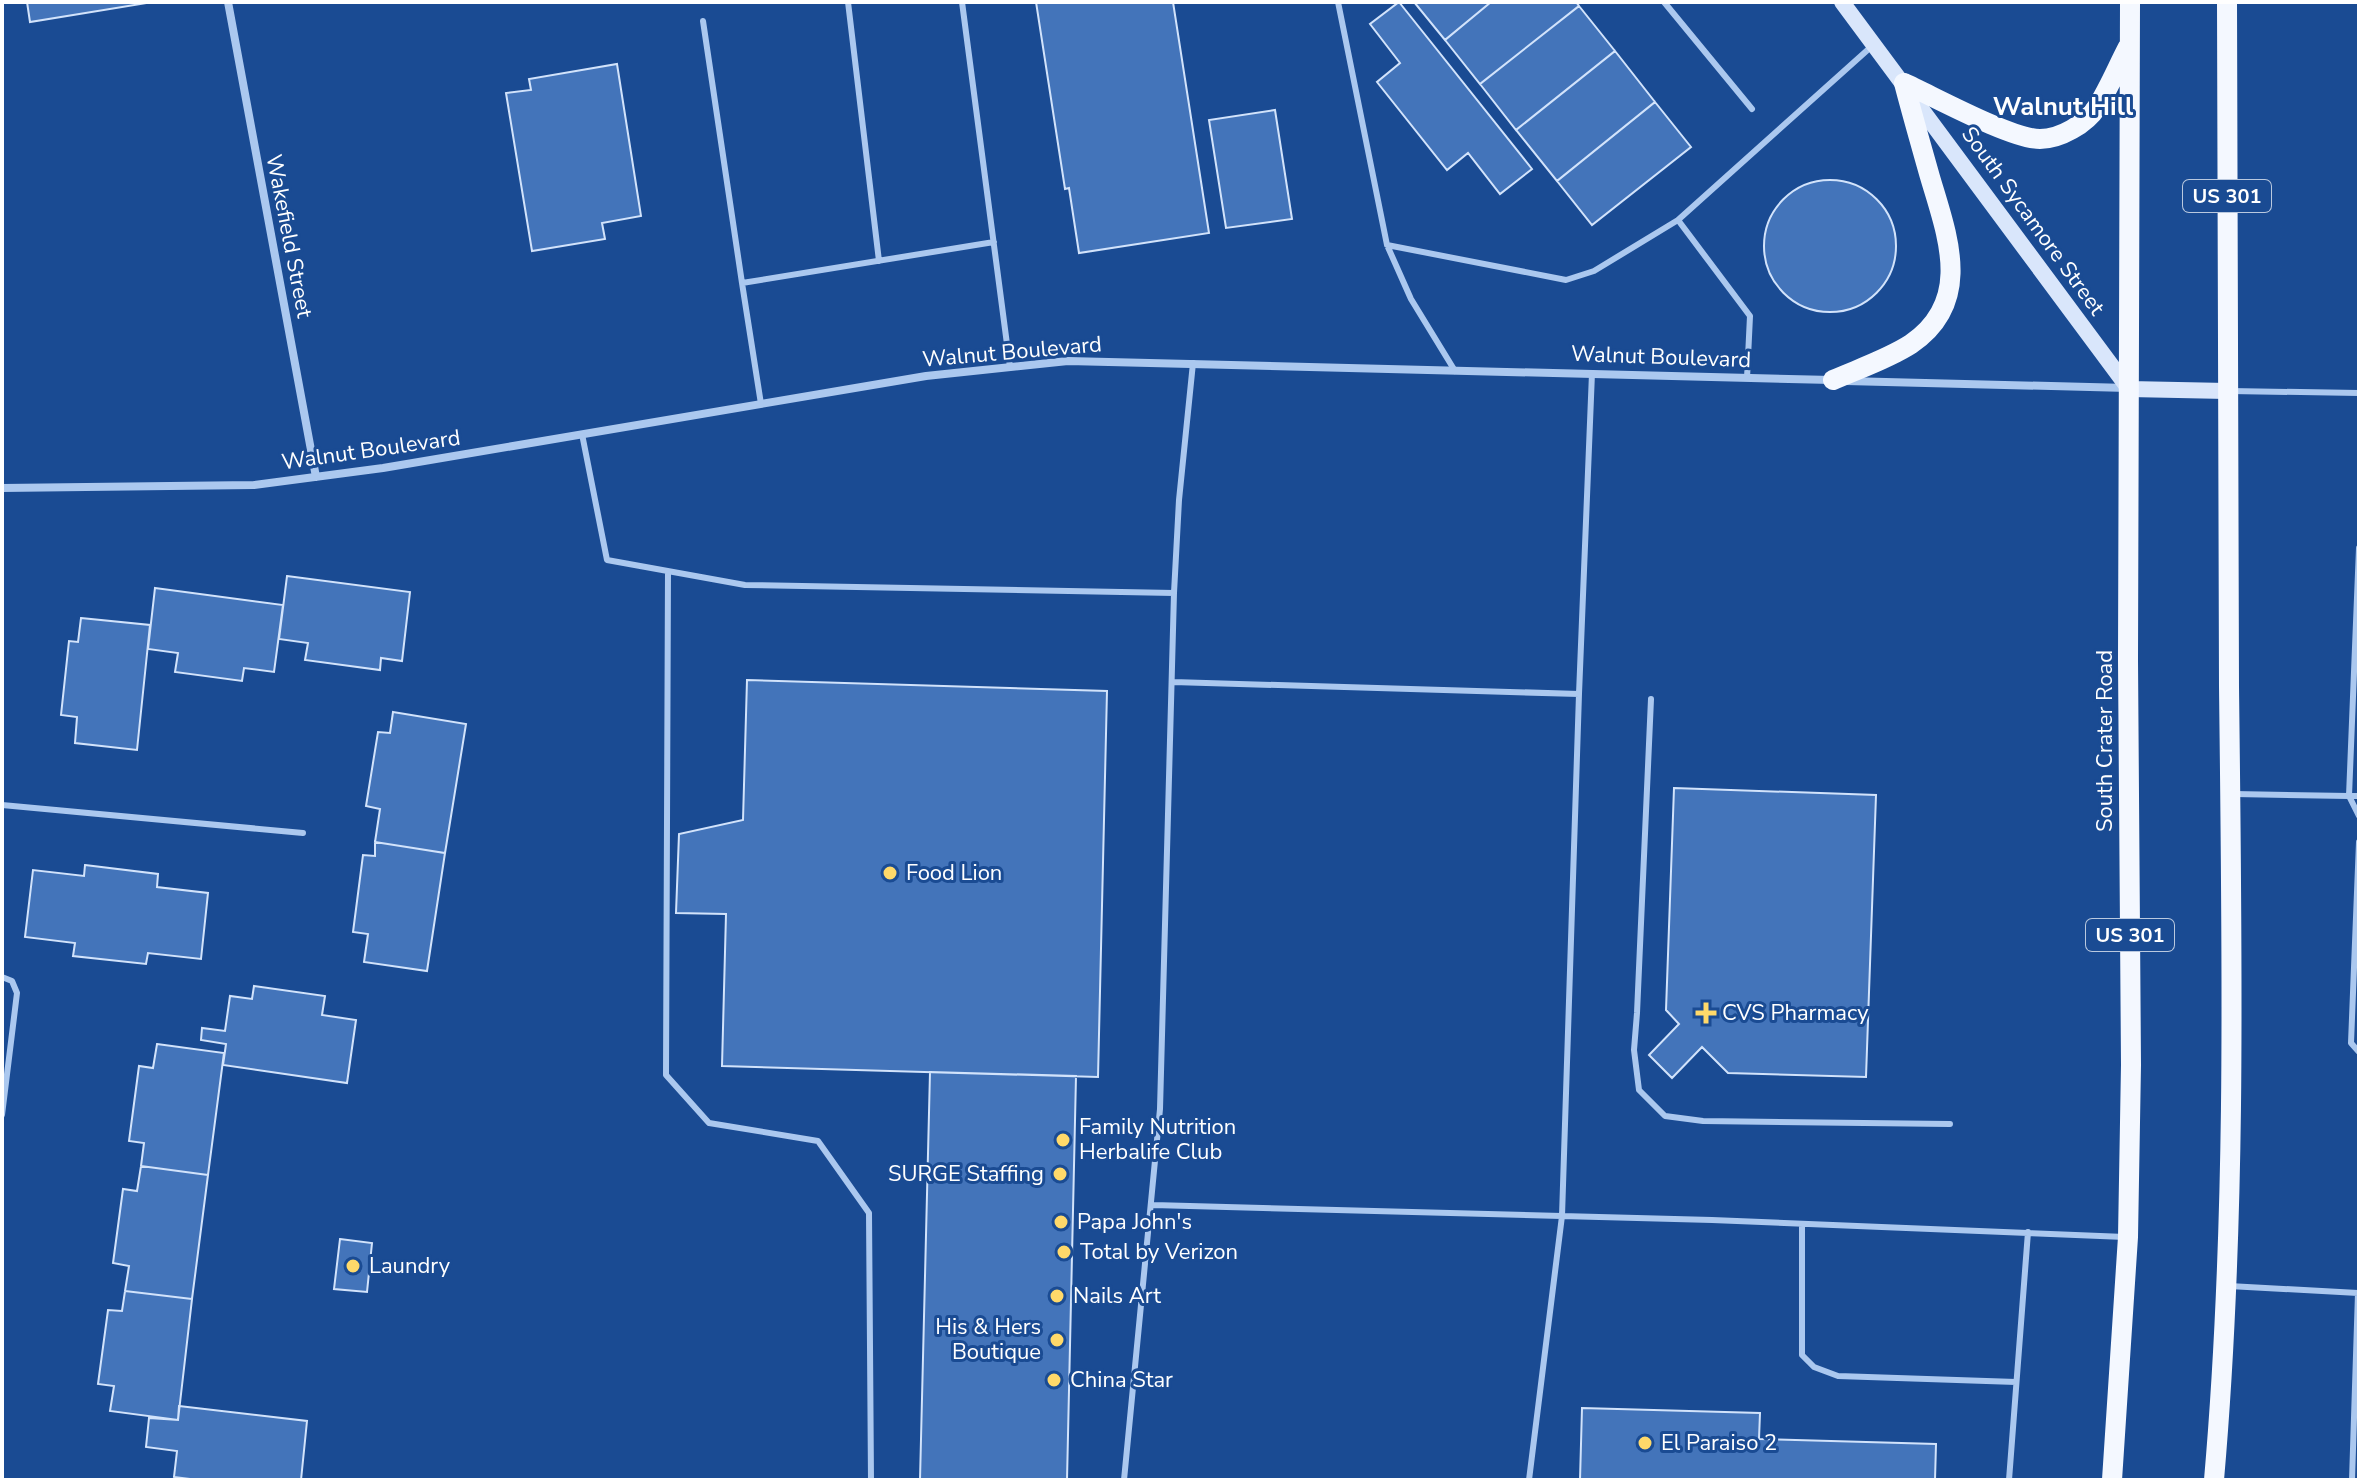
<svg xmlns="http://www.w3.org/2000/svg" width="2361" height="1482" font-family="'Nunito Sans',sans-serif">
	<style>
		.building { fill: #4374ba; stroke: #d2e3fb; stroke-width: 2 }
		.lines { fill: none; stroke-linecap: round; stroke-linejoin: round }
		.service { stroke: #abc8ef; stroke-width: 6 }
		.minor { stroke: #abc8ef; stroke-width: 8 }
		.secondary { stroke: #d9e6fb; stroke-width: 16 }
		.primary { stroke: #f4f8ff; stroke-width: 20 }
		.poi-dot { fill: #ffd96a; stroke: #1a4b93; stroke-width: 3 }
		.labels { text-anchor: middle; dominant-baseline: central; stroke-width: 6; stroke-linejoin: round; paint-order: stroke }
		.shield { fill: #1a4b93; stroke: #bac9df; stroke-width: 2 }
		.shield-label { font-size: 20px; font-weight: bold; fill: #fff }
		.street-label { font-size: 22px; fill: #fff; stroke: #1a4b93 }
		.poi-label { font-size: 22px; fill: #fff; stroke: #1a4b93; text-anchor: start }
		.quarter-label { font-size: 26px; font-weight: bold; fill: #fff; stroke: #1a4b93 }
	</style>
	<rect width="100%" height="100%" fill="#1a4b93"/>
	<!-- building -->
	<path class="building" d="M 27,2 L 147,2 L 147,3 L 30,22 Z
		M 1036,2 L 1173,2 L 1209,233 L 1079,253 L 1069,188 L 1065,189 Z
		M 1399,2 L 1532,169 L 1500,194 L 1468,153 L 1447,170 L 1377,82 L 1400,63 L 1370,24 Z
		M 1414,2 L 1491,2 L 1445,40 Z
		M 1491,2 L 1576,2 L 1579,6 L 1480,84 L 1445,40 Z
		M 1579,6 L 1615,51 L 1516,130 L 1480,84 Z
		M 1615,51 L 1655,102 L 1557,181 L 1516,130 Z
		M 617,64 L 641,216 L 602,223 L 605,239 L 532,251 L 506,93 L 531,90 L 529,79 Z
		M 1655,102 L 1691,147 L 1592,225 L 1557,181 Z
		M 1275,110 L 1292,219 L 1226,228 L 1209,120 Z
		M1764 246a66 66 0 1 1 132 0a66 66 0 1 1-132 0Z
		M 287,576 L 410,592 L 402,661 L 381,658 L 380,670 L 305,660 L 308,643 L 279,639 Z
		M 155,588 L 283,605 L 274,672 L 244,668 L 242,681 L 175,672 L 178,653 L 148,649 Z
		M 81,618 L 150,625 L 137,750 L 75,743 L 77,717 L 61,715 L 69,641 L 78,642 Z
		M 747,680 L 1107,691 L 1098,1077 L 722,1066 L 726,914 L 676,913 L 679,834 L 743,820 Z
		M 393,712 L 466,724 L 445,853 L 375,842 L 380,809 L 366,806 L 378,732 L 390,733 Z
		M 1674,788 L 1876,795 L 1866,1077 L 1728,1073 L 1702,1047 L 1672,1078 L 1649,1055 L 1679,1024 L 1666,1010 Z
		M 375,842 L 445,853 L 427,971 L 364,962 L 368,934 L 353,932 L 363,855 L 375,856 Z
		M 85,865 L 158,874 L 157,887 L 208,893 L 201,959 L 148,953 L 146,964 L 73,956 L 75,943 L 25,937 L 33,870 L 84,876 Z
		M 254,986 L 325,996 L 322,1015 L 356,1020 L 347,1083 L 223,1065 L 226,1044 L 201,1040 L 202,1028 L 225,1031 L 230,996 L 252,999 Z
		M 157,1044 L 224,1053 L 208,1175 L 141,1166 L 144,1143 L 129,1141 L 139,1066 L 153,1068 Z
		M 930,1072 L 1076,1076 L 1067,1480 L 920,1480 Z
		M 141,1166 L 208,1175 L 192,1299 L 125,1291 L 129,1266 L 113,1263 L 123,1189 L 137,1191 Z
		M 340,1239 L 372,1243 L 367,1292 L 334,1289 Z
		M 125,1291 L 192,1299 L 178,1420 L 110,1411 L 114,1386 L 98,1384 L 108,1310 L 122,1311 Z
		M 179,1406 L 307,1421 L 301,1480 L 198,1480 L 174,1477 L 177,1451 L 146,1447 L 149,1418 L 178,1420 Z
		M 1582,1408 L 1760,1413 L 1759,1439 L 1936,1444 L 1935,1480 L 1580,1480 Z"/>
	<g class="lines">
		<!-- service -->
		<path class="service" d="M 848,2 L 879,261
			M 962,2 L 1010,367
			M 1338,2 L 1387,245 L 1411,299 L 1455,371
			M 1664,2 L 1752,109
			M 703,21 L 742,283 L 994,242
			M 1387,245 L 1566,280 L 1594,271 L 1678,220
			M 742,283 L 761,404
			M 1747,378 L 1750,316 L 1678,220 L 1872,46
			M 2230,391 L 2359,393
			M 582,434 L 607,560 L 745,585 L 1174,593
			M 2359,548 L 2349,796 L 2359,796
			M 668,571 L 666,1075 L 709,1123 L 818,1141 L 869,1213 L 871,1480
			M 1173,682 L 1579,694 L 1592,373
			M 1651,699 L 1637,1013 L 1634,1050 L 1639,1090 L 1665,1116 L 1703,1121 L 1950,1124
			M 2234,794 L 2349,796 L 2359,816
			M 2,805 L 303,833
			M 2359,842 L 2351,1043 L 2359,1052
			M 2,977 L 12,981 L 17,993 L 2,1115
			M 1153,1205 L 1712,1220 L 2125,1237
			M 1802,1224 L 1802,1355 L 1814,1367 L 1838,1376 L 2016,1382
			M 2229,1286 L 2358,1293 L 2352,1480
			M 1124,1480 L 1160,1109 L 1174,593 L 1179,500 L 1193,363
			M 1529,1480 L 1562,1216 L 1579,694
			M 2009,1480 L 2028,1232"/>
		<!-- minor -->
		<path class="minor" d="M 228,2 L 316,477
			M 1846,381 L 2128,388
			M 2,488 L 254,485 L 383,468 L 926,376 L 1068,361 L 1832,380"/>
		<!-- secondary -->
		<path class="secondary" d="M 1842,2 L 2129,389 L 2227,391"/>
		<!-- primary -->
		<path class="primary" d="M 1904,83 C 1933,96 2011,139 2040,139 C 2060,139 2086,124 2097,107 C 2109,88 2118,66 2128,47
			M 1833,380 C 1858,369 1888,359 1911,344 C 1974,301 1947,235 1930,177 C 1921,145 1912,114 1904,83
			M 2112,1480 L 2128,1237 L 2131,1065 L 2128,660 L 2130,2
			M 2214,1480 C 2237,1216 2232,950 2229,686 C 2227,458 2227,230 2227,2"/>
	</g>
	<!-- markers -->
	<g class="poi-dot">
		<circle cx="890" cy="873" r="8"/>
		<path d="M1702 1001h8v8h8v8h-8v8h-8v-8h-8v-8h8z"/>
		<circle cx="1063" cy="1140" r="8"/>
		<circle cx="1060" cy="1174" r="8"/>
		<circle cx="1061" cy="1222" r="8"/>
		<circle cx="1064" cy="1252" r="8"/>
		<circle cx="353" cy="1266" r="8"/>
		<circle cx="1057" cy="1296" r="8"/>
		<circle cx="1057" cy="1340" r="8"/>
		<circle cx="1054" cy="1380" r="8"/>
		<circle cx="1645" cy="1443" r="8"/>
	</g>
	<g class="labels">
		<!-- shield labels -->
		<g class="shield">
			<rect x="2183" y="180" width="88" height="32" rx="6"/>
			<rect x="2086" y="919" width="88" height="32" rx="6"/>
		</g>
		<g class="shield-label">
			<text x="2227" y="196">US 301</text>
			<text x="2130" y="935">US 301</text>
		</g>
		<!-- street labels -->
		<g class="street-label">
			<text transform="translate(2033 221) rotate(54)">South Sycamore Street</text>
			<text transform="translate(289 236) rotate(79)">Wakefield Street</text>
			<text transform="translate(1012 352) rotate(-5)">Walnut Boulevard</text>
			<text transform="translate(1661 357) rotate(2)">Walnut Boulevard</text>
			<text transform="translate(371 450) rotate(-8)">Walnut Boulevard</text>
			<text transform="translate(2105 741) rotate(-90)">South Crater Road</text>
		</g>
		<!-- poi labels -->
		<g class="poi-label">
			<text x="906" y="873">Food Lion</text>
			<text x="1722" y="1013">CVS Pharmacy</text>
			<text x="1079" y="1127">Family Nutrition<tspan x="1079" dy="25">Herbalife Club</tspan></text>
			<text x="1044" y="1174" text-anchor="end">SURGE Staffing</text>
			<text x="1077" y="1222">Papa John's</text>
			<text x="1080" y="1252">Total by Verizon</text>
			<text x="369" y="1266">Laundry</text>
			<text x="1073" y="1296">Nails Art</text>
			<text x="1041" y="1327" text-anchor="end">His &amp; Hers<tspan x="1041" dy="25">Boutique</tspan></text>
			<text x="1070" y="1380">China Star</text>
			<text x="1661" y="1443">El Paraiso 2</text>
		</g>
		<!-- quarter labels -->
		<g class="quarter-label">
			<text x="2063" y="106">Walnut Hill</text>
		</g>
	</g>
	<!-- border -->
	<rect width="2361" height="1482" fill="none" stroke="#ffffff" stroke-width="8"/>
</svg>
